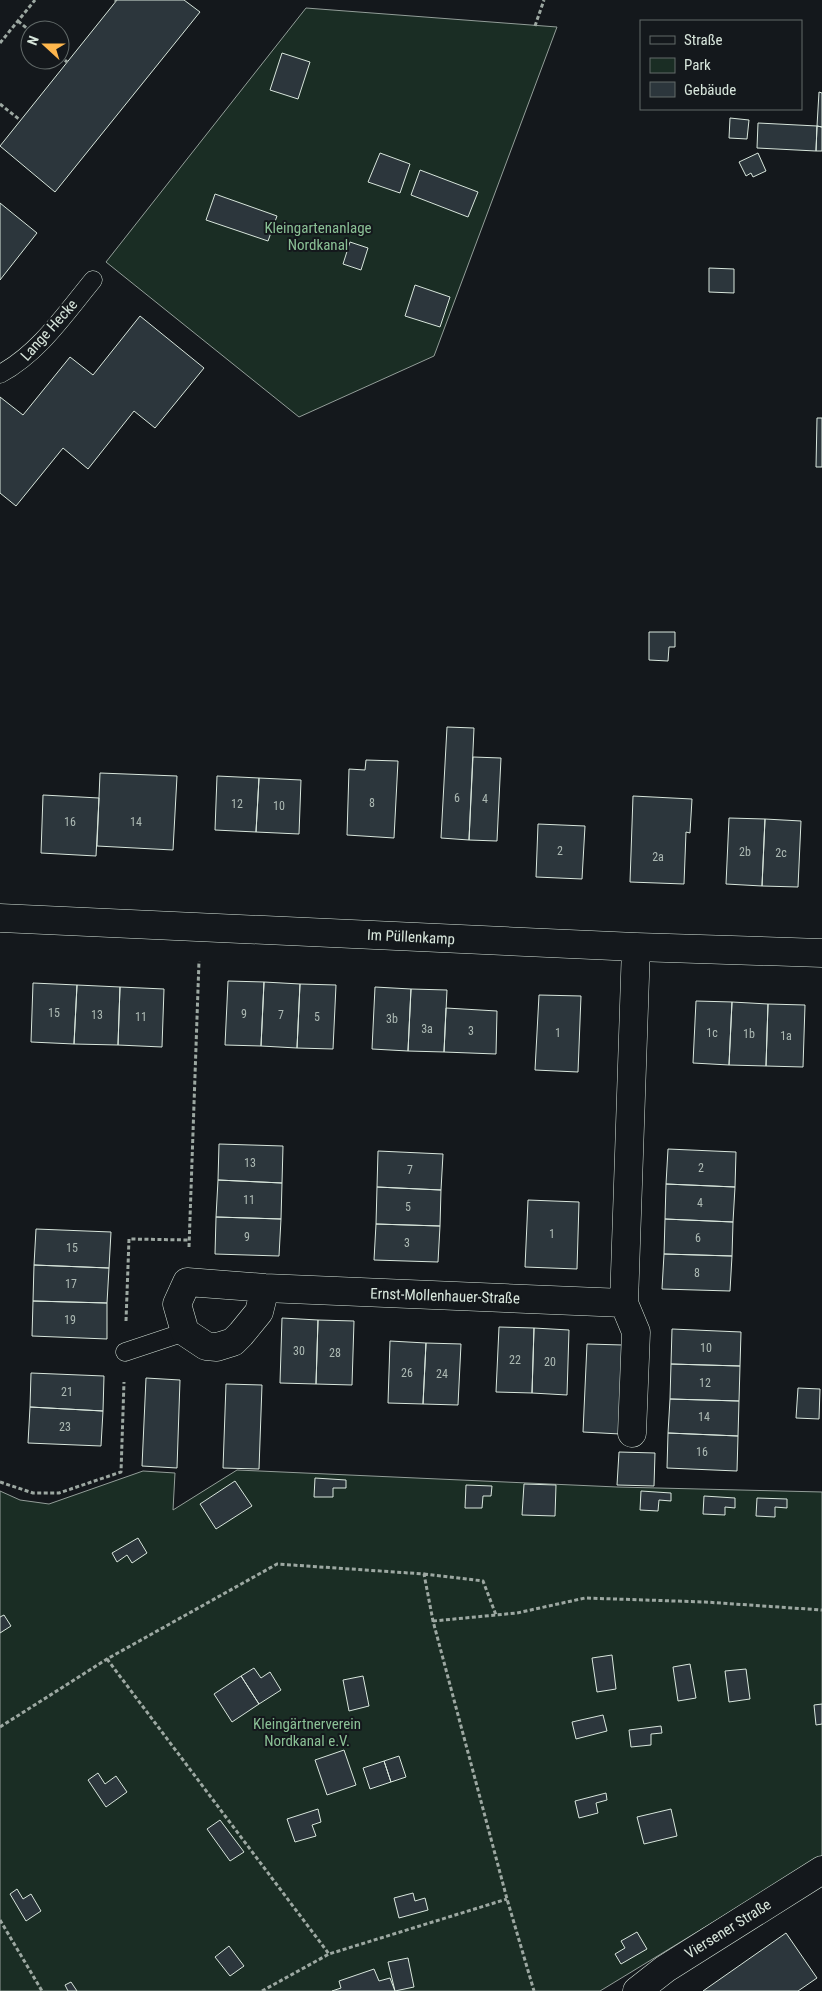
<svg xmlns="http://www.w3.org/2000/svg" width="822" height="1991" font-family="'Roboto Condensed',sans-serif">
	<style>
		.green { fill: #1a2d24; stroke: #939e99 }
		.building { fill: #2c363c; stroke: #d8e6dc }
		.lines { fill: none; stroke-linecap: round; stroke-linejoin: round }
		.service-casing { stroke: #d8e6dc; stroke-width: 19 }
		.minor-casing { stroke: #d8e6dc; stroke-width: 29 }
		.path { stroke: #9da8a2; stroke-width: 3; stroke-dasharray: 4 2.5; stroke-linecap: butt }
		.service { stroke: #14181c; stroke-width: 18 }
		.minor { stroke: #14181c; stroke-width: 28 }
		.labels { text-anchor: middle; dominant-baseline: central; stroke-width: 4; stroke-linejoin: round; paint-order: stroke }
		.number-label { font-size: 12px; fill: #adbab4 }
		.park-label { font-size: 15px; fill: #8ac095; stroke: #14181c }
		.street-label { font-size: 15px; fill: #d8e6dc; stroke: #14181c }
	</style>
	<rect width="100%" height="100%" fill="#14181c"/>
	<!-- green -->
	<path class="green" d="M 306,8 L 557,27 L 434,356 L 299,417 L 106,262 Z
		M 237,1470 L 617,1487 L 822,1492 L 822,1856 L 600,1991 L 0,1991 L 0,1491 L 20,1500 L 49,1504 L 143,1471 L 175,1473 L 173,1510 Z"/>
	<!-- building -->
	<path class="building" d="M 117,0 L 184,0 L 200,12 L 55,192 L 0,146 Z
		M 282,53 L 310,62 L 298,99 L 270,90 Z
		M 819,92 L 822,93 L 822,127 L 817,126 Z
		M 730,118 L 749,120 L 747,139 L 729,138 Z
		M 758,123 L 817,126 L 816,151 L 757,148 Z
		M 817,126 L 822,127 L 822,151 L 816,151 Z
		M 380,153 L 410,164 L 400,193 L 368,182 Z
		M 758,153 L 766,171 L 753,177 L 751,173 L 746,176 L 739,162 Z
		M 420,170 L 478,192 L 468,217 L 411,195 Z
		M 215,194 L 277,216 L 268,241 L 206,220 Z
		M 0,203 L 37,233 L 0,280 Z
		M 350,242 L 368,248 L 361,270 L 343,264 Z
		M 709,268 L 734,269 L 734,293 L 709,292 Z
		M 415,285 L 450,297 L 440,327 L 405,316 Z
		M 140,316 L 204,368 L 155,428 L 134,411 L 88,469 L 63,448 L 16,506 L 0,493 L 0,397 L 23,415 L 70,357 L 93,375 Z
		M 817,418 L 822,418 L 822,467 L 816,467 Z
		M 649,632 L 675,632 L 675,647 L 669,647 L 668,661 L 649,660 Z
		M 447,727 L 474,728 L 469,840 L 441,838 Z
		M 473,757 L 501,758 L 497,841 L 469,840 Z
		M 366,760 L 398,761 L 394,838 L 347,835 L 349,769 L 365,770 Z
		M 100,773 L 177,776 L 173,850 L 97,846 Z
		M 217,776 L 259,778 L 256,832 L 215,830 Z
		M 259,778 L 301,780 L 299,834 L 256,832 Z
		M 43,795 L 99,798 L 96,856 L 41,853 Z
		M 633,796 L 692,799 L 690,833 L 686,832 L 684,884 L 630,882 Z
		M 729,818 L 765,819 L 762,886 L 726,884 Z
		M 765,819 L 801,821 L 798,887 L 762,886 Z
		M 538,824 L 585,826 L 582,879 L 536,877 Z
		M 228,981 L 264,982 L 261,1046 L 225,1045 Z
		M 264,982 L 300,984 L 297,1048 L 261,1046 Z
		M 33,983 L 77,985 L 74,1044 L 31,1042 Z
		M 300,984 L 336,985 L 333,1049 L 297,1048 Z
		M 77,985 L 120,987 L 118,1045 L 74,1044 Z
		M 120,987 L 164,989 L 162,1047 L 118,1045 Z
		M 375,987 L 411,989 L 408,1051 L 372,1049 Z
		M 411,989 L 447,990 L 444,1052 L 408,1051 Z
		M 539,995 L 581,996 L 578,1072 L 535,1070 Z
		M 696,1001 L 732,1002 L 729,1065 L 693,1063 Z
		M 732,1002 L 768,1004 L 766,1066 L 729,1065 Z
		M 768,1004 L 805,1005 L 803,1067 L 766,1066 Z
		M 446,1008 L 497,1011 L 496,1054 L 444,1052 Z
		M 219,1144 L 283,1146 L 282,1183 L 218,1180 Z
		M 668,1149 L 736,1152 L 735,1187 L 666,1184 Z
		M 378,1151 L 443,1154 L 441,1190 L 377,1187 Z
		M 218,1180 L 282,1183 L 281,1219 L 216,1217 Z
		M 666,1184 L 735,1187 L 733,1222 L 665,1219 Z
		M 377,1187 L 441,1190 L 440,1226 L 376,1224 Z
		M 528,1200 L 579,1202 L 577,1269 L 525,1267 Z
		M 216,1217 L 281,1219 L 279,1256 L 215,1254 Z
		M 665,1219 L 733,1222 L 732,1256 L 664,1254 Z
		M 376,1224 L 440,1226 L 438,1262 L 374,1260 Z
		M 36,1229 L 111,1232 L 109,1268 L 34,1265 Z
		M 664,1254 L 732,1256 L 730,1291 L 662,1289 Z
		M 34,1265 L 109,1268 L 107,1303 L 33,1301 Z
		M 33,1301 L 107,1303 L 107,1339 L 32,1336 Z
		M 282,1318 L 318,1320 L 316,1384 L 280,1383 Z
		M 318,1320 L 354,1321 L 352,1385 L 316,1384 Z
		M 499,1327 L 534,1328 L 532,1393 L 496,1392 Z
		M 534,1328 L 569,1330 L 567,1395 L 532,1393 Z
		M 672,1329 L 741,1332 L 740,1366 L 671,1364 Z
		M 390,1341 L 426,1343 L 423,1404 L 388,1403 Z
		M 426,1343 L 461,1344 L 458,1405 L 423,1404 Z
		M 587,1344 L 623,1345 L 620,1434 L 583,1432 Z
		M 671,1364 L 740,1366 L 739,1401 L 670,1399 Z
		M 31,1373 L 104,1376 L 103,1411 L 30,1407 Z
		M 146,1378 L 180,1380 L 177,1468 L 142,1466 Z
		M 226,1384 L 262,1385 L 259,1469 L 223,1468 Z
		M 798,1388 L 820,1389 L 819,1419 L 796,1418 Z
		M 670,1399 L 739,1401 L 738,1436 L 668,1433 Z
		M 30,1407 L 103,1411 L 101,1446 L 28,1443 Z
		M 668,1433 L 738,1436 L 737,1471 L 667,1468 Z
		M 619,1452 L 655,1453 L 654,1486 L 617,1485 Z
		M 315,1478 L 346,1480 L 346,1488 L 333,1488 L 333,1497 L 314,1497 Z
		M 235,1481 L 252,1506 L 216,1529 L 200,1504 Z
		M 524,1484 L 556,1485 L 555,1516 L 522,1515 Z
		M 466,1485 L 492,1486 L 491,1496 L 483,1496 L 482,1508 L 465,1508 Z
		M 641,1491 L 671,1493 L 671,1501 L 659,1500 L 658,1511 L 640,1510 Z
		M 704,1496 L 735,1498 L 735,1508 L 725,1507 L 725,1515 L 703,1514 Z
		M 757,1498 L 787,1499 L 787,1508 L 775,1507 L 775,1517 L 756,1516 Z
		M 138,1538 L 147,1553 L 132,1563 L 127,1555 L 117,1562 L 112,1553 Z
		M 4,1615 L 11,1626 L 0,1633 L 0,1617 Z
		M 612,1655 L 616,1689 L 597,1692 L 592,1658 Z
		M 690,1664 L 696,1698 L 678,1701 L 673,1667 Z
		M 254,1668 L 261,1678 L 270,1672 L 281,1690 L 259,1704 L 241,1676 Z
		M 746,1669 L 750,1699 L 729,1702 L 725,1671 Z
		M 241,1676 L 259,1704 L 232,1722 L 214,1694 Z
		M 363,1676 L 369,1706 L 349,1711 L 343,1680 Z
		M 822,1704 L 822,1724 L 816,1725 L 814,1705 Z
		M 603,1715 L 607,1731 L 576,1739 L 572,1722 Z
		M 661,1726 L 662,1733 L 651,1734 L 651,1745 L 631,1747 L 629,1730 Z
		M 344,1750 L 356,1785 L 327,1795 L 315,1760 Z
		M 399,1756 L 406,1777 L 391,1782 L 384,1761 Z
		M 384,1761 L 391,1782 L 370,1789 L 363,1768 Z
		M 98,1773 L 105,1784 L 116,1776 L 127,1792 L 106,1807 L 88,1780 Z
		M 606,1793 L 607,1800 L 596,1803 L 598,1813 L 579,1818 L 575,1801 Z
		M 318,1809 L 321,1822 L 312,1825 L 316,1836 L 295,1842 L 287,1819 Z
		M 671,1809 L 677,1836 L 644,1844 L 637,1817 Z
		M 220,1820 L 244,1852 L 230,1861 L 207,1829 Z
		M 17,1889 L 23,1899 L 31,1894 L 41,1911 L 26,1921 L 10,1894 Z
		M 413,1893 L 415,1901 L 425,1898 L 428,1910 L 399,1918 L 394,1898 Z
		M 637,1932 L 647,1949 L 621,1964 L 615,1954 L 625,1948 L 621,1941 Z
		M 786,1933 L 817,1978 L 798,1991 L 703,1991 Z
		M 229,1946 L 244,1966 L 230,1976 L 215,1957 Z
		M 408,1958 L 414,1987 L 395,1991 L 388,1962 Z
		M 374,1969 L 379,1981 L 390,1978 L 395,1991 L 332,1991 L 341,1988 L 339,1981 Z
		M 71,1982 L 77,1991 L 68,1991 L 65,1985 Z"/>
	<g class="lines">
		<defs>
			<path id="service" d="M 0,374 C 39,353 65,314 93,280
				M 125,1352 L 185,1332"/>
			<path id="minor" d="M 0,918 L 636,947 L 822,953
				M 265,1288 L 259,1312 L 241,1334 L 233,1342 L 217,1347 L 206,1346 L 185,1332 L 177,1304 L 187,1282 L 265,1288 L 624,1303
				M 632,1433 L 636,1332 L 624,1303 L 636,947
				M 637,1991 L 665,1969 L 822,1870"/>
		</defs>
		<!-- service casing -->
		<use href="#service" class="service-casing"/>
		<!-- minor casing -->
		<use href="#minor" class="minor-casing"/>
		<!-- path -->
		<path class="path" d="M 115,0 L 116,1
			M 18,21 L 30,31
			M 535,26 L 544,0
			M 0,43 L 35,0
			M 60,56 L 67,62
			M 0,104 L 20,120
			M 189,1247 L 199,961
			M 126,1321 L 129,1239 L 189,1240
			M 0,1482 L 33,1493 L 59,1493 L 121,1472 L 124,1382
			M 424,1574 L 483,1581 L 496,1615
			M 433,1621 L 517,1613 L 585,1598 L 705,1602 L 822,1610
			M 107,1659 L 329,1954 L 507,1899
			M 0,1727 L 107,1659 L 277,1564 L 424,1574 L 433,1621 L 507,1899 L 534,1991
			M 0,1920 L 42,1991
			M 262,1991 L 329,1954"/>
		<!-- service -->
		<use href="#service" class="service"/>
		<!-- minor -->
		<use href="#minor" class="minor"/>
	</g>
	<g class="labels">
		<!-- number labels -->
		<g class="number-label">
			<text x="457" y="798">6</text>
			<text x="485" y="799">4</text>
			<text x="372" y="803">8</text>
			<text x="237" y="804">12</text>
			<text x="279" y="806">10</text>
			<text x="70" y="822">16</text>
			<text x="136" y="822">14</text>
			<text x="560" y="851">2</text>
			<text x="745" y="852">2b</text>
			<text x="781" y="853">2c</text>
			<text x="658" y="857">2a</text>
			<text x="54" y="1013">15</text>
			<text x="244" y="1014">9</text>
			<text x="97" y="1015">13</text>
			<text x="281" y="1015">7</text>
			<text x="141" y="1017">11</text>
			<text x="317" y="1017">5</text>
			<text x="392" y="1019">3b</text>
			<text x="427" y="1029">3a</text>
			<text x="471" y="1031">3</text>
			<text x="558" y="1033">1</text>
			<text x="712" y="1033">1c</text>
			<text x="749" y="1034">1b</text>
			<text x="786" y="1036">1a</text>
			<text x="250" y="1163">13</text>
			<text x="701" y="1168">2</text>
			<text x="410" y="1170">7</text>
			<text x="249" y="1200">11</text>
			<text x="700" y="1203">4</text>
			<text x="408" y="1207">5</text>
			<text x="552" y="1234">1</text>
			<text x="247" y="1237">9</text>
			<text x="698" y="1238">6</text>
			<text x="407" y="1243">3</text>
			<text x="72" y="1248">15</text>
			<text x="697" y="1273">8</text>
			<text x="71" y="1284">17</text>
			<text x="70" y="1320">19</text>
			<text x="706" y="1348">10</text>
			<text x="299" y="1351">30</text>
			<text x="335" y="1353">28</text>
			<text x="515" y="1360">22</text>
			<text x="550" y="1362">20</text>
			<text x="407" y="1373">26</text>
			<text x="442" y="1374">24</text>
			<text x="705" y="1383">12</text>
			<text x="67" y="1392">21</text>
			<text x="704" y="1417">14</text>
			<text x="65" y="1427">23</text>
			<text x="702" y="1452">16</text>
		</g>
		<!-- park labels -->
		<g class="park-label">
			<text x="318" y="228">Kleingartenanlage<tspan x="318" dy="17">Nordkanal</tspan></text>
			<text x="307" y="1724">Kleingärtnerverein<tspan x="307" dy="17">Nordkanal e.V.</tspan></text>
		</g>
		<!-- street labels -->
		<g class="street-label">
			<text transform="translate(49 330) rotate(-48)">Lange Hecke</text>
			<text transform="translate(411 937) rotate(3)">Im Püllenkamp</text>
			<text transform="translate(445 1296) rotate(2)">Ernst-Mollenhauer-Straße</text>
			<text transform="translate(728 1929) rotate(-32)">Viersener Straße</text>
		</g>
	</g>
	<!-- legend -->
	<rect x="640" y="20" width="162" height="90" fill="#14181c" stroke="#626a69"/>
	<rect x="650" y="36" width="25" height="8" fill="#14181c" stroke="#626a69"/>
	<text x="684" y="45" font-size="15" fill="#d8e6dc">Straße</text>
	<rect x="650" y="58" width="25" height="15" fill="#1a2d24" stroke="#626a69"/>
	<text x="684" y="70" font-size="15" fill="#d8e6dc">Park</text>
	<rect x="650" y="82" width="25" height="15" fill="#2c363c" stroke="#626a69"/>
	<text x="684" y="95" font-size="15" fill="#d8e6dc">Gebäude</text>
	<!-- north arrow -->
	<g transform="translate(45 45) rotate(291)"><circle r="24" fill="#14181c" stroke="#626a69"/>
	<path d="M0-4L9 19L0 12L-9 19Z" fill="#ffb74d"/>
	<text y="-8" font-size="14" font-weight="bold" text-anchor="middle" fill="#d8e6dc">N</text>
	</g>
</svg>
